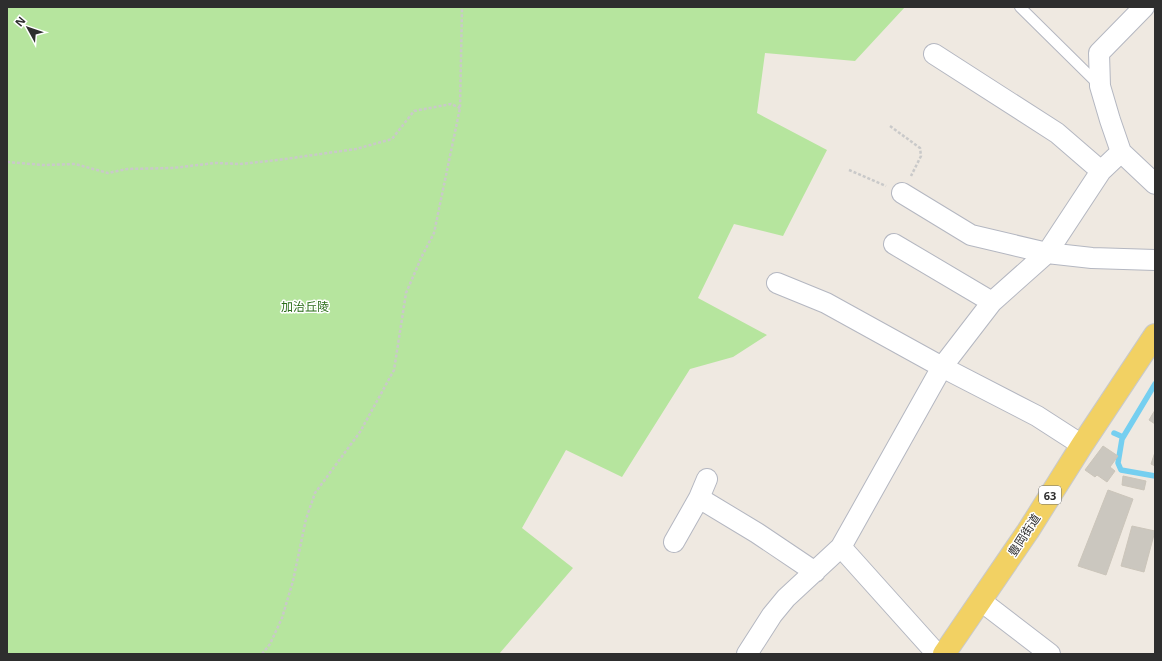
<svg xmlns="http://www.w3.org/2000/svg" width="1162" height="661" font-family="'Noto Sans','Noto Sans JP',sans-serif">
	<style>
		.green { fill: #b6e59e }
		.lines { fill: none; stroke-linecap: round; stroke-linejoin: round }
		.stream { stroke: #75cff0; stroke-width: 5.5 }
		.building { fill: #cbc7bf; stroke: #cbc5ba }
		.lane-casing { stroke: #b4b7c1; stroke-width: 12 }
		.street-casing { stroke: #b4b7c1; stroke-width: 22 }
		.primary-casing { stroke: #c9c9c9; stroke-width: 24 }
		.path { stroke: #c9c9c9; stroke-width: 2.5; stroke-dasharray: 3 2; stroke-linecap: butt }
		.lane { stroke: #fff; stroke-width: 10 }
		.street { stroke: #fff; stroke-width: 20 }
		.primary { stroke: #f2d163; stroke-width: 22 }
		.labels { text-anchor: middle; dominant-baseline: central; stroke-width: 3; stroke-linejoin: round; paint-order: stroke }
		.shield { fill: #fff; stroke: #6d6d6d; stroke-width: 1 }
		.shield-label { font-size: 11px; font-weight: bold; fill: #2e2e2e }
		.park-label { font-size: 12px; fill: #2c6e1b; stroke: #fff }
		.street-label { font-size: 12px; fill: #2e2e2e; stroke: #fff }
	</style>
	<rect width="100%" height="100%" fill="#efe9e1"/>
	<!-- green -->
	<path class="green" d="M 7,7 L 905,7 L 855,61 L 765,53 L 757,113 L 827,150 L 783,236 L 734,224 L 698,298 L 767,335 L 733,357 L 690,369 L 622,477 L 566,450 L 522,528 L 573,568 L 499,654 L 7,654 Z"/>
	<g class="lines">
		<!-- stream -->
		<path class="stream" d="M 1155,384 L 1122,439 L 1118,463 L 1121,470 L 1155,476
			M 1114,433 L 1123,437"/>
	</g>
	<!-- building -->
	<path class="building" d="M 1155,410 L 1155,424 L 1149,420 Z
		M 1103,446 L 1118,456 L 1110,467 L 1115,471 L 1107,482 L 1097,475 L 1095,477 L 1085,470 Z
		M 1155,452 L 1155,466 L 1151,464 Z
		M 1123,476 L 1146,481 L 1144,490 L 1122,485 Z
		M 1108,490 L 1133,499 L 1106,575 L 1078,566 Z
		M 1132,526 L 1155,531 L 1144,572 L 1121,566 Z"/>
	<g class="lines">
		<defs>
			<path id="lane" d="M 1020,7 L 1099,85"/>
			<path id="street" d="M 1144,7 L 1099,53 L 1100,86 L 1110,120 L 1121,152 L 1155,184
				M 934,54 L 1057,133 L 1101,171
				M 902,193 L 971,235 L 1047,253 L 1092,258 L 1155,260
				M 894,244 L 992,302
				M 777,283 L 826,303 L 942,367 L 1037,416 L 1082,445
				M 699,498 L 757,533 L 815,572
				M 674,542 L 699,498 L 707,479
				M 841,547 L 937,654
				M 981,601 L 1050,654
				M 747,654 L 772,615 L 786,598 L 841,547 L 942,367 L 992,302 L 1047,253 L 1101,171 L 1121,152"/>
			<path id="primary" d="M 944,654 L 1028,531 L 1082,445 L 1155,335"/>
		</defs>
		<!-- lane casing -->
		<use href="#lane" class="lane-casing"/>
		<!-- street casing -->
		<use href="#street" class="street-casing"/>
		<!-- primary casing -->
		<use href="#primary" class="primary-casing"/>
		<!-- path -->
		<path class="path" d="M 890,126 L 920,148 L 921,156 L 911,176
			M 7,162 L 43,165 L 75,164 L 108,173 L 127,169 L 173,168 L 215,163 L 240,164 L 278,160 L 356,149 L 392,139 L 414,111 L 451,104 L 460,108
			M 849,170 L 886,186
			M 262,654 L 270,644 L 282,618 L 293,581 L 306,519 L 315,493 L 360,432 L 394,370 L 406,293 L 422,256 L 434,233 L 460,108 L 462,7"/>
		<!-- lane -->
		<use href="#lane" class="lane"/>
		<!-- street -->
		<use href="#street" class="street"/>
		<!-- primary -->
		<use href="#primary" class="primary"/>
	</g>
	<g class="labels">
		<!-- shield labels -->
		<rect class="shield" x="1039" y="486" width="22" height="18" rx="3"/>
		<g class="shield-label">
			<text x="1050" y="495">63</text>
		</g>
		<!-- park labels -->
		<g class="park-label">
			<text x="305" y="306">加治丘陵</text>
		</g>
		<!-- street labels -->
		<g class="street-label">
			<text transform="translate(1024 535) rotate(-57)">豊岡街道</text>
		</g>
	</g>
	<!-- border -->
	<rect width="1162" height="661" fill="none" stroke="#2e2e2e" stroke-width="16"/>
	<!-- north arrow -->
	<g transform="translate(28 28) rotate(310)" stroke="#ffffff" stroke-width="3" paint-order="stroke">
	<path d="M0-3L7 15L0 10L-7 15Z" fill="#2e2e2e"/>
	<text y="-6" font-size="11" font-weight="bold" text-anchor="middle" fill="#2e2e2e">N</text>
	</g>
</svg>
